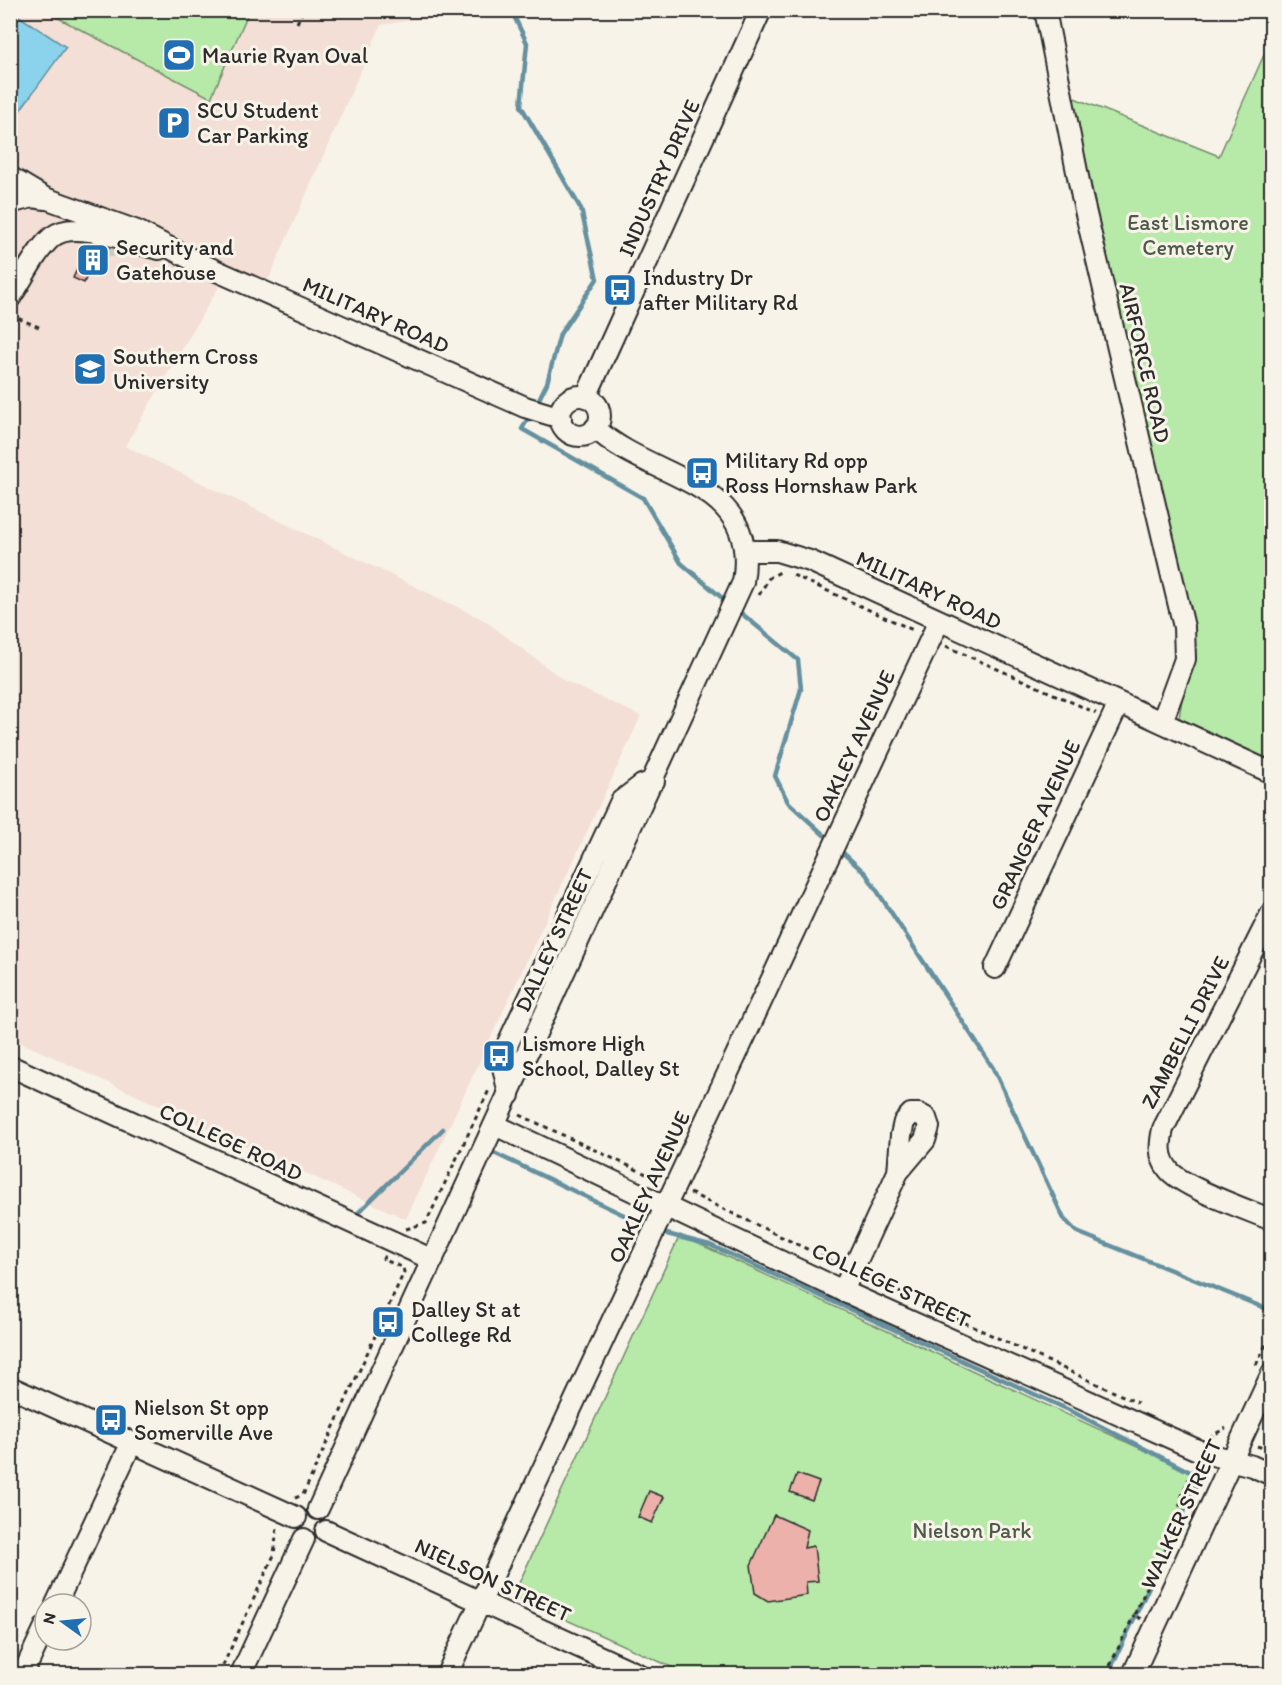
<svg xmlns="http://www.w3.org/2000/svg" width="1282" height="1685" font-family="Itim,sans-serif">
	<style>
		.built { fill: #f3dfd5 }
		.green { fill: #b7e9a9; stroke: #718a6a; stroke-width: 1.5 }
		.water { fill: #8bd3ed; stroke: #65909f; stroke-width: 1.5 }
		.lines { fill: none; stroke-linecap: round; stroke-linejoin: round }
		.stream { stroke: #65909f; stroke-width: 4.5 }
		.building { fill: #ebb1aa; stroke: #2b2b2b; stroke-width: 1.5 }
		.minor-tunnel { stroke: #cecbc2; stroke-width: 20; stroke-dasharray: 20 10; stroke-linecap: butt }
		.minor-casing { stroke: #2b2b2b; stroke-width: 24 }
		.path { stroke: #2b2b2b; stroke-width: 3; stroke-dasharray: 4.5 4.5; stroke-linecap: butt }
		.minor { stroke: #f7f3e8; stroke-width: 20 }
		.labels { text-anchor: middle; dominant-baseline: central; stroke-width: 6; stroke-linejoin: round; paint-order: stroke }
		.poi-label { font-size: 22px; fill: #2b2b2b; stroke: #f7f3e8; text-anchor: start }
		.street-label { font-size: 22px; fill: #2b2b2b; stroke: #f7f3e8 }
		.park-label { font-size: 22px; fill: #4e5a4a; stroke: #f7f3e8 }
	</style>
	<rect width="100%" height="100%" fill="#f7f3e8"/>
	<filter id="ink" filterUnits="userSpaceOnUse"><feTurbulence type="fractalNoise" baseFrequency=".0167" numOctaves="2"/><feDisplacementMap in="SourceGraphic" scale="12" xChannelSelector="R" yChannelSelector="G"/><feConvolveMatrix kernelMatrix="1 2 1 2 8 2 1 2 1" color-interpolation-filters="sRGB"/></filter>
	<g filter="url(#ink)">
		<!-- built -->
		<path class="built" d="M 11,11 L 469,11 L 381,25 L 263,292 L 225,276 L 125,446 L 484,620 L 565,681 L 641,716 L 406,1219 L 11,1038 Z"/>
		<!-- green -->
		<path class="green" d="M 45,11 L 249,11 L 211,98 Z
			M 1271,39 L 1271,761 L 1179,718 L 1191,642 L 1072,97 L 1219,156 Z
			M 680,1235 L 1202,1477 L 1106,1674 L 687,1674 L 513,1596 Z"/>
		<!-- water -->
		<path class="water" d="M 11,11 L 66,47 L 11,123 Z"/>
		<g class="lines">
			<!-- stream -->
			<path class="stream" d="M 511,10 L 527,43 L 521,106 L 581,209 L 597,279 L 560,334 L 547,383 L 539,399
				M 527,420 L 522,429 L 643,498 L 681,563 L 728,603
				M 735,608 L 798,660 L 801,689 L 775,776 L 788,802 L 824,835
				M 842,852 L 866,874 L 993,1068 L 1064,1219 L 1077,1232 L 1272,1311
				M 494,1153 L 649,1227
				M 356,1215 L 443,1129
				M 659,1232 L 710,1245 L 1069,1410 L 1196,1475 L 1193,1493 L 1108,1674"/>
		</g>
		<!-- building -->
		<path class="building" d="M 93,235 L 104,240 L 100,248 L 108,252 L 99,272 L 90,268 L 84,283 L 73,278 Z
			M 797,1474 L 819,1482 L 812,1500 L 790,1492 Z
			M 649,1491 L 664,1497 L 652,1523 L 638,1517 Z
			M 774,1515 L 808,1530 L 804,1548 L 814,1546 L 818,1581 L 806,1582 L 807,1595 L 768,1601 L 755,1593 L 751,1565 Z"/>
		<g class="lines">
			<!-- minor-tunnel -->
			<path class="minor-tunnel" d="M 80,232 L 112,247 L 133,244"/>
			<defs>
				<path id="minor" d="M 1045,10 L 1082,197 L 1184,627 L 1185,659 L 1162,722
					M 10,177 L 45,198 L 137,231 L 201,264 L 525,407 L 561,418
					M 10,203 L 32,197 L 46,199
					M 10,298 C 23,279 35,252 52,237 C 75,218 131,243 159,249
					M560 416a20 20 0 1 1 40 0a20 20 0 1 1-40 0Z
					M 586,397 L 761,10
					M 746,551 L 777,551 L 810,561 L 1272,773
					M 1272,912 L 1163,1129 C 1160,1143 1158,1156 1168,1169 C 1181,1187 1248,1210 1272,1220
					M 995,968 L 1119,703
					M 10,1066 L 433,1260
					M 509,1095 L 503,1067 L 508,1043 L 621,801 L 642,785 L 654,781
					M 495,1125 L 843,1291 L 1202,1452 L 1252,1466 L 1272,1475
					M 843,1291 L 898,1172 L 925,1140 L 929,1127 L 926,1118 L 919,1114 L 911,1114 L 904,1122 L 901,1135 L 898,1172
					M 10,1387 L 296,1517
					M 318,1509 L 743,582 C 761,479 651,481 595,428
					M 326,1531 L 638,1674
					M 56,1604 L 132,1442
					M 23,1674 L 45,1627
					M 241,1674 L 304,1539
					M 447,1674 L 939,621
					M 1133,1674 L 1272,1373"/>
			</defs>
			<!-- minor casing -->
			<use href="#minor" class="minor-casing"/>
			<!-- path -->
			<path class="path" d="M 297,23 L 303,10
				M 10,141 L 17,145
				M 10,315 L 41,328
				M 793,575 L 915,631
				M 759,595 L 769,578 L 782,571
				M 946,646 L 1096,713
				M 520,1115 L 659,1180
				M 690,1193 L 834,1262 L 839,1262
				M 406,1229 L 426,1223 L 490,1088
				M 869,1273 L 879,1283 L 1138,1403
				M 1256,1365 L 1272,1332
				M 1210,1439 L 1213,1435 L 1226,1428
				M 1257,1446 L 1272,1451
				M 295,1498 L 303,1495 L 404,1272 L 403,1268 L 383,1259 L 385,1255
				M 1141,1619 L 1134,1615 L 1174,1530 L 1183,1492 L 1195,1466
				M 219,1674 L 274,1555 L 277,1527
				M 1106,1674 L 1134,1615"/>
			<!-- minor -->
			<use href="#minor" class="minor"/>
		</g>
	</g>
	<!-- icons -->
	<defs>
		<symbol id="stadium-square" viewBox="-11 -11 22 22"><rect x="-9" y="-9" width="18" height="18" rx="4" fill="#1f6fb2" stroke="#f7f3e8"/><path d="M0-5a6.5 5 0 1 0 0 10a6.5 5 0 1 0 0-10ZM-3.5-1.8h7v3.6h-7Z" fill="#fff"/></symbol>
		<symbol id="parking-square" viewBox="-11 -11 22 22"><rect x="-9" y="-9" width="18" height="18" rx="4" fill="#1f6fb2" stroke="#f7f3e8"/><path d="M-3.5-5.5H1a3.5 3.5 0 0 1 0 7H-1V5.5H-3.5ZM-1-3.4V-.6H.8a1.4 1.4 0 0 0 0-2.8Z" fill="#fff"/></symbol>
		<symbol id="building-square" viewBox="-11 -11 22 22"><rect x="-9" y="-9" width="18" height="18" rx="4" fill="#1f6fb2" stroke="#f7f3e8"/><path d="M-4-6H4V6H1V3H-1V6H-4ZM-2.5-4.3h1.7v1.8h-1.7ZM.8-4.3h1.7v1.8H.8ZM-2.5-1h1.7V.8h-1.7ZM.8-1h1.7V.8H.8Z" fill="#fff"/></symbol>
		<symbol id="bus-square" viewBox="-11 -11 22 22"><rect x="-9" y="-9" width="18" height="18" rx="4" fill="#1f6fb2" stroke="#f7f3e8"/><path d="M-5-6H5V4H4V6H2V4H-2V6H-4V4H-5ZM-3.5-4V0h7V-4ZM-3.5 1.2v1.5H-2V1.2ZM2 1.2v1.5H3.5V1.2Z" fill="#fff"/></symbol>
		<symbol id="university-square" viewBox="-11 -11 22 22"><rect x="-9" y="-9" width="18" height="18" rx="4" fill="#1f6fb2" stroke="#f7f3e8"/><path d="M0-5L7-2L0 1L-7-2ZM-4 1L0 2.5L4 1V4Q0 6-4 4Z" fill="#fff"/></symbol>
	</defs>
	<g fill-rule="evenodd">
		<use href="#stadium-square" x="160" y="36" width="38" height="38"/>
		<use href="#parking-square" x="155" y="104" width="38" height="38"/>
		<use href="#building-square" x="74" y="241" width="38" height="38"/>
		<use href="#bus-square" x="601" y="271" width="38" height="38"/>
		<use href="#university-square" x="71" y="350" width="38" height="38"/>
		<use href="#bus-square" x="683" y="454" width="38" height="38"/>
		<use href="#bus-square" x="480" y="1037" width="38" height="38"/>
		<use href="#bus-square" x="369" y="1303" width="38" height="38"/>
		<use href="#bus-square" x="92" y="1401" width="38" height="38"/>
	</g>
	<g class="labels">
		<!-- poi labels -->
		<g class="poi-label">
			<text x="202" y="55">Maurie Ryan Oval</text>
			<text x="197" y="110">SCU Student<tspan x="197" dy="25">Car Parking</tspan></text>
			<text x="116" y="247">Security and<tspan x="116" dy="25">Gatehouse</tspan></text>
			<text x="643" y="277">Industry Dr<tspan x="643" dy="25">after Military Rd</tspan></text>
			<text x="113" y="356">Southern Cross<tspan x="113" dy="25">University</tspan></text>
			<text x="725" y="460">Military Rd opp<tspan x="725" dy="25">Ross Hornshaw Park</tspan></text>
			<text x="522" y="1043">Lismore High<tspan x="522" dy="25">School, Dalley St</tspan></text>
			<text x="411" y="1309">Dalley St at<tspan x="411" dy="25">College Rd</tspan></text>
			<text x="134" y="1407">Nielson St opp<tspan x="134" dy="25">Somerville Ave</tspan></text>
		</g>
		<!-- street labels -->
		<g class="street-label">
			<text transform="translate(659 178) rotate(-66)">INDUSTRY DRIVE</text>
			<text transform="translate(376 315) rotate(24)">MILITARY ROAD</text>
			<text transform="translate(1145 363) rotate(77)">AIRFORCE ROAD</text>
			<text transform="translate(929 590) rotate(25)">MILITARY ROAD</text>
			<text transform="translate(854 746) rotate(-65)">OAKLEY AVENUE</text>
			<text transform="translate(1035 825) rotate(-65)">GRANGER AVENUE</text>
			<text transform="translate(554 940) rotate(-65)">DALLEY STREET</text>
			<text transform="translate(1185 1032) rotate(-63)">ZAMBELLI DRIVE</text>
			<text transform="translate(231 1142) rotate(25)">COLLEGE ROAD</text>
			<text transform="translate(649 1187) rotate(-65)">OAKLEY AVENUE</text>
			<text transform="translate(891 1285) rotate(25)">COLLEGE STREET</text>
			<text transform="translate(1181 1514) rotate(-65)">WALKER STREET</text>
			<text transform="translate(493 1580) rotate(25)">NIELSON STREET</text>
		</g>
		<!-- park labels -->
		<g class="park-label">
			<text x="1188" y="222">East Lismore<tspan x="1188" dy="25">Cemetery</tspan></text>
			<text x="972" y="1530">Nielson Park</text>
		</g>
	</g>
	<!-- margin -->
	<rect width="1282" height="1685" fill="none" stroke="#f7f3e8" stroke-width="36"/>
	<rect x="18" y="18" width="1246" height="1649" fill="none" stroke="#2b2b2b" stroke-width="2" filter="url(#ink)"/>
	<!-- north arrow -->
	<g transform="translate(63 1622) rotate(285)"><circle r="28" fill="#f7f3e8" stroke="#a5a39c" stroke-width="1.5"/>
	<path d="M0-4.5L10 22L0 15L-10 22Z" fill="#1f6fb2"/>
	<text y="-9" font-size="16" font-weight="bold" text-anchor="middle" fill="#2b2b2b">N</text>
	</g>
</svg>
